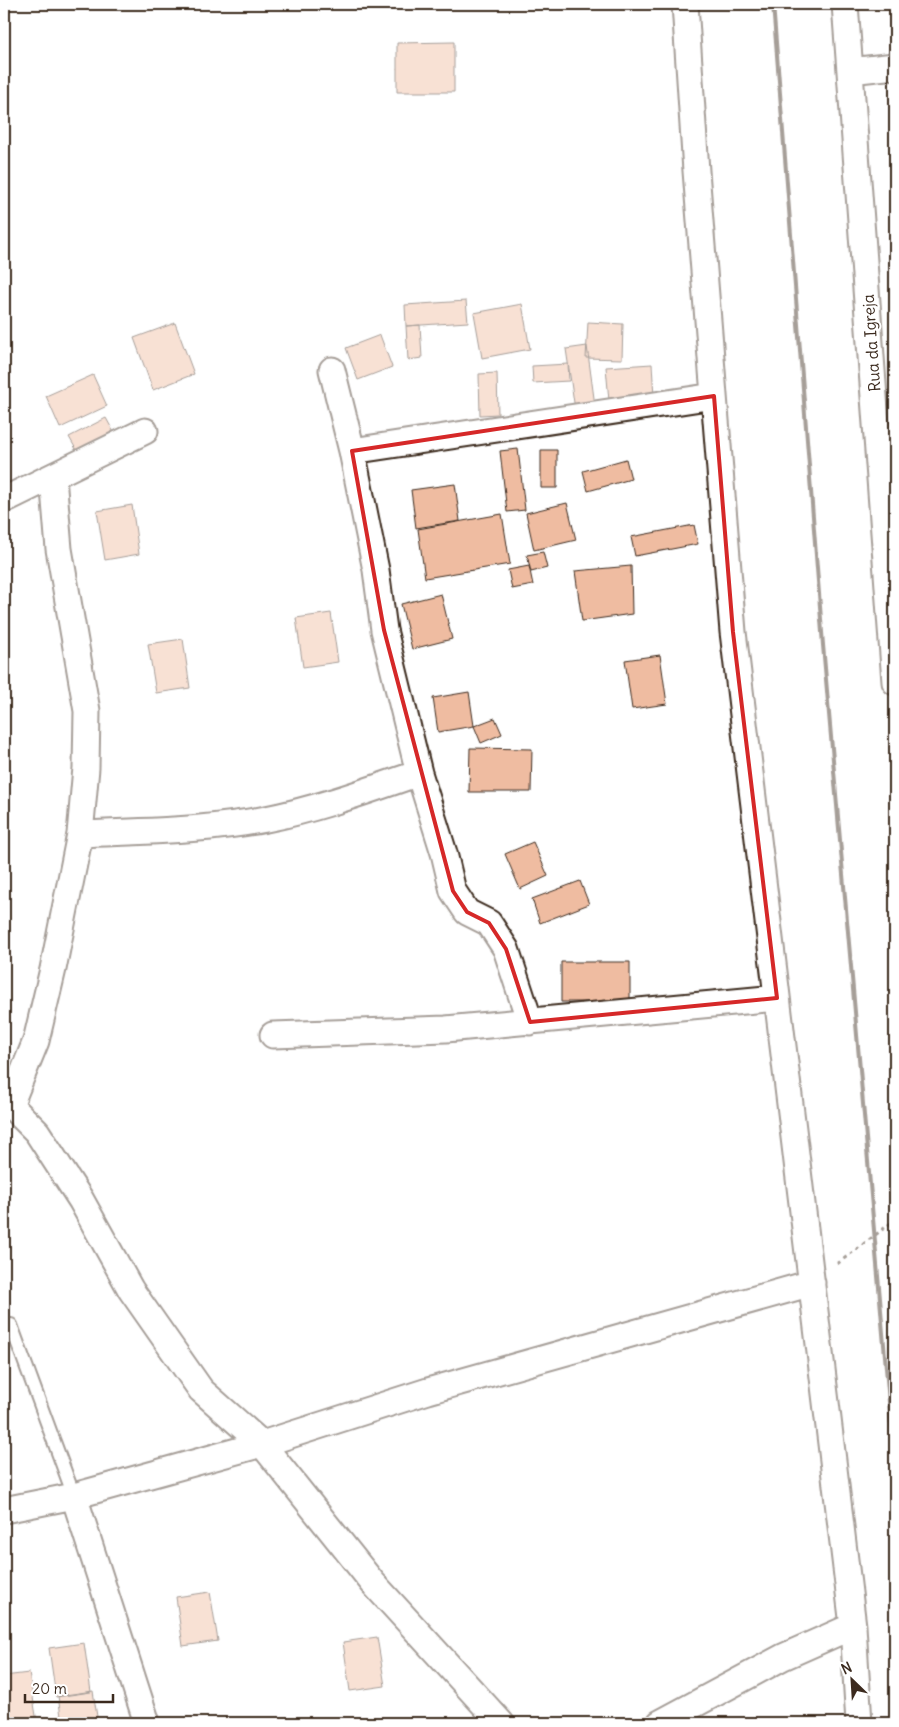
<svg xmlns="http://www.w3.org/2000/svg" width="899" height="1727" font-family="Delius,sans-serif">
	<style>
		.building { fill: #efbca1; stroke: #3b2a1e }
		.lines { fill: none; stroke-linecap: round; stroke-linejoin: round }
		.service-casing { stroke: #3b2a1e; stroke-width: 16 }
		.minor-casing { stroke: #3b2a1e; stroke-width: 29 }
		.path { stroke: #3b2a1e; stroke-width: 3; stroke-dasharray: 4 4; stroke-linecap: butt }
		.service { stroke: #fff; stroke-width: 12 }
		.minor { stroke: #fff; stroke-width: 25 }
		.rail { stroke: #3b2a1e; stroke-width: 4 }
		.marked { fill: none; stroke: #d62828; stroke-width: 4; stroke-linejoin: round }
		.labels { text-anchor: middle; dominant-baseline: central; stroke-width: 4; stroke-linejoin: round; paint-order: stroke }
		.street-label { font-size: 16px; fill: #3b2a1e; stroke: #fff }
	</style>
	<rect width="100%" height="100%" fill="#fff"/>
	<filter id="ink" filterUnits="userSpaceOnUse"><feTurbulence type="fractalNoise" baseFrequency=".02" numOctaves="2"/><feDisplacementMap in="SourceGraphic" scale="10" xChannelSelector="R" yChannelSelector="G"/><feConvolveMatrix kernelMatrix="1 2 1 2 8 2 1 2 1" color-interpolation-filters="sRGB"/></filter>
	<g filter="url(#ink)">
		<!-- building -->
		<path class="building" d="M 454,42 L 454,92 L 397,92 L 397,43 Z
			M 466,301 L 468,322 L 406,326 L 405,305 Z
			M 522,304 L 530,349 L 482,358 L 474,313 Z
			M 588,322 L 623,324 L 622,359 L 586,358 Z
			M 175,323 L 194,374 L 153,390 L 134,338 Z
			M 420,325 L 422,358 L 408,360 L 406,326 Z
			M 380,335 L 392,367 L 358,380 L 346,348 Z
			M 587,346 L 596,413 L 576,416 L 566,349 Z
			M 568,364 L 569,381 L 533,383 L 532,366 Z
			M 652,364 L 654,397 L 609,401 L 606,367 Z
			M 497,373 L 498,414 L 480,415 L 479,374 Z
			M 93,375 L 107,406 L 60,428 L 46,396 Z
			M 106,418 L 117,438 L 80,456 L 69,437 Z
			M 518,449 L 525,510 L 507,512 L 500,451 Z
			M 541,450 L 557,450 L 557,488 L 541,488 Z
			M 626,459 L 631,479 L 588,491 L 583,471 Z
			M 455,484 L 460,521 L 416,528 L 411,490 Z
			M 567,503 L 576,540 L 534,550 L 526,513 Z
			M 132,505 L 139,554 L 105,560 L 97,511 Z
			M 502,514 L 510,564 L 425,578 L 418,529 Z
			M 694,525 L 698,544 L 635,556 L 631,537 Z
			M 543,552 L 547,568 L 531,572 L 527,555 Z
			M 529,566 L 533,585 L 512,589 L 508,570 Z
			M 631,566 L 632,614 L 582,621 L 575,571 Z
			M 441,594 L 452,639 L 412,649 L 401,604 Z
			M 331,613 L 338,662 L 303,667 L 296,618 Z
			M 183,639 L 190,688 L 156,693 L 148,644 Z
			M 660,655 L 667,704 L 632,709 L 625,660 Z
			M 469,692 L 474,726 L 438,732 L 433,698 Z
			M 495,718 L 502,734 L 481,743 L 474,726 Z
			M 470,748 L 532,749 L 531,792 L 469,792 Z
			M 533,842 L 548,876 L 520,889 L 505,854 Z
			M 580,881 L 589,904 L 540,923 L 532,899 Z
			M 561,962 L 630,962 L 630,1002 L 561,1002 Z
			M 210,1592 L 218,1641 L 183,1646 L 176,1597 Z
			M 377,1637 L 385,1686 L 350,1691 L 343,1642 Z
			M 84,1643 L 91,1692 L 56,1697 L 49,1648 Z
			M 29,1673 L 37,1722 L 4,1723 L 4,1676 Z
			M 93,1691 L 98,1723 L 62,1723 L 58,1696 Z"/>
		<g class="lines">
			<defs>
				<path id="service" d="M 11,1325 L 74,1496"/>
				<path id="minor" d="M 685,4 L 696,171 L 733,632 L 853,1626 L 859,1723
					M 845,4 L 895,682
					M 850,71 L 895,66
					M 332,370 L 352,451 L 376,570 L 384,630 L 419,773 L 444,853 L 453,891 L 467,912 L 489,923 L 506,949 L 530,1022
					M 352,451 L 714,396
					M 4,500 L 145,431
					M 80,834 C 142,831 205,831 266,819 C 318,809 369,790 419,773
					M 273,1035 L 446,1029 L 777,998
					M 4,1101 L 10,1105 L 37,1132 L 81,1200 L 131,1290 L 201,1390 L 262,1444 L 373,1583 L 501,1723
					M 10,1105 L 36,1041 L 53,969 L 80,834 L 86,768 L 87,711 L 59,549 L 53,477
					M 74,1496 L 147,1723
					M 4,1510 L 74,1496 L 262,1444 L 428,1391 L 812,1283
					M 660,1723 L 783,1657 L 853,1626"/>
			</defs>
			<!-- service casing -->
			<use href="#service" class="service-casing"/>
			<!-- minor casing -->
			<use href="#minor" class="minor-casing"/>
			<!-- path -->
			<path class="path" d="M 837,1264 L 895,1220"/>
			<!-- service -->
			<use href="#service" class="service"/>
			<!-- minor -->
			<use href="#minor" class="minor"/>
			<!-- rail -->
			<path class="rail" d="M 773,4 L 823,645 L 895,1471"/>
		</g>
	</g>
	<!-- marked area -->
	<path d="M0 0H899V1727H0ZM 714,396 L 733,632 L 777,998 L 530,1022 L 506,949 L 489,923 L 467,912 L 453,891 L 384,630 L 352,451 Z" fill="#fff" fill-opacity=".55" fill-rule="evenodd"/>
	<path class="marked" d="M 714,396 L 733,632 L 777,998 L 530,1022 L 506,949 L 489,923 L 467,912 L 453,891 L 384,630 L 352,451 Z"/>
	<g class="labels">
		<!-- street labels -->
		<g class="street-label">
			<text transform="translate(871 343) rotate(-94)">Rua da Igreja</text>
		</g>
	</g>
	<!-- margin -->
	<rect width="899" height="1727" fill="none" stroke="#fff" stroke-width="20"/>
	<rect x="10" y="10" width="879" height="1707" fill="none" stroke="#3b2a1e" stroke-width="2" filter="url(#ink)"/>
	<!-- north arrow -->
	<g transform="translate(852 1680) rotate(335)" stroke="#ffffff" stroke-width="4" paint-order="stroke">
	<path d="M0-4L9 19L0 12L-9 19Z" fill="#3b2a1e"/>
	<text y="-8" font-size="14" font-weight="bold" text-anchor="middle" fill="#3b2a1e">N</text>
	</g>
	<!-- scale -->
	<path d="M25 1694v8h88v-8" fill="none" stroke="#3b2a1e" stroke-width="2.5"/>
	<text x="32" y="1694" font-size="15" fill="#3b2a1e" stroke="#ffffff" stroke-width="4" paint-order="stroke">20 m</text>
</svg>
